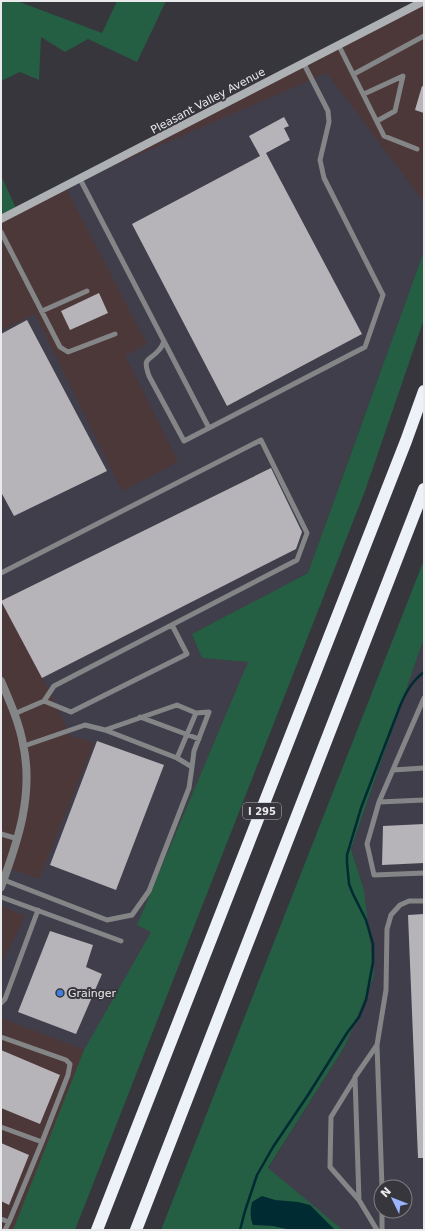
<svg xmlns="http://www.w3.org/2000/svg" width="425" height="1231" font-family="'DejaVu Sans',sans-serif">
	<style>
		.commercial { fill: #4d3839 }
		.built { fill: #403e4a; fill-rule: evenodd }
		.green { fill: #245e43 }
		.water { fill: #012b33 }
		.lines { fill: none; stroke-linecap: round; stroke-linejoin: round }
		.stream { stroke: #012b33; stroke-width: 2.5 }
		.building { fill: #b6b3b9 }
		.lane { stroke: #838587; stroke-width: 5 }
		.street { stroke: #838587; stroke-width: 8 }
		.secondary { stroke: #adb1b4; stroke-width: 8 }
		.highway { stroke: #ecf2f7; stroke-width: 12 }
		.shop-dot { fill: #3f7fe0; stroke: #37363c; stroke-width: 1.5 }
		.labels { text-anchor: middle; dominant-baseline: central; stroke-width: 4; stroke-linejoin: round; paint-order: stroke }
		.shield { fill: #37363c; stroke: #b4b4b8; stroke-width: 1 }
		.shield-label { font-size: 10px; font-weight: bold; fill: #eaeaed }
		.street-label { font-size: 11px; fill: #eaeaed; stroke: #37363c }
		.poi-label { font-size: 11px; fill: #eaeaed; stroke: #37363c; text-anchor: start }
	</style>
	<rect width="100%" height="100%" fill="#37363c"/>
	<!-- commercial -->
	<path class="commercial" d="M 424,1 L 424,237 L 281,654 L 50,1230 L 1,1230 L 1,219 Z"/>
	<!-- built -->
	<path class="built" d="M 327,73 L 424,202 L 424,251 L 308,573 L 192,634 L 202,658 L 248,662 L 137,925 L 151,932 L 84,1050 L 1,1018 L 1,965 L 25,916 L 1,906 L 1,886 L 8,868 L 39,879 L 94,743 L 71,736 L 1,593 L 1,331 L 35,314 L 122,491 L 178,462 L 125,356 L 147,344 L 66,188 L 87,177 Z
		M 424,638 L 424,1230 L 343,1230 L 268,1169 L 345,1046 L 364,890 L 351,849 ZM 381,1187 L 405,1187 L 405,1211 L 381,1211 Z"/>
	<!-- green -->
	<path class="green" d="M 1,1 L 17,1 L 102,33 L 117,1 L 166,1 L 137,62 L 88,39 L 65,52 L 41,37 L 39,80 L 20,72 L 1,81 Z
		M 1,175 L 18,213 L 1,222 Z
		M 424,251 L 424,319 L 365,491 L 75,1230 L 13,1230 L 84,1050 L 151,932 L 137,925 L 248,662 L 202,658 L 192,634 L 308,573 Z
		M 424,560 L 424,638 L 351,849 L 364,890 L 374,976 L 345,1046 L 268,1168 L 343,1230 L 161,1230 Z"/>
	<!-- water -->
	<path class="water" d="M 262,1196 L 275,1200 L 298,1202 L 310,1205 L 335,1230 L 291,1230 L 273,1226 L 253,1225 C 250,1218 250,1210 252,1202 Z"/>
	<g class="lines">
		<!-- stream -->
		<path class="stream" d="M 240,1230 L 245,1211 L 257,1175 L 273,1147 L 308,1095 L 347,1033 L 359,1017 L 366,1000 L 373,962 L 373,944 L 366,920 L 353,894 L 349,884 L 347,863 L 347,855 L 361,808 L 400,706 C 406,692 412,681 424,672"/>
	</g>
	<!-- building -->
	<path class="building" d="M 422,86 L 424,87 L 424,113 L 415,110 Z
		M 284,117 L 289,126 L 284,128 L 290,140 L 266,153 L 362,334 L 227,406 L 132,224 L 260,156 L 249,136 Z
		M 99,293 L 108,313 L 70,330 L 61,311 Z
		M 27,320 L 107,471 L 14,516 L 1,492 L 1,334 Z
		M 271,468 L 302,532 L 296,549 L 42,678 L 1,601 Z
		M 97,741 L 164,765 L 116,890 L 50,865 Z
		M 424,824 L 424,863 L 382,865 L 383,826 Z
		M 424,914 L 424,1158 L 418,1158 L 408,915 Z
		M 50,931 L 93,945 L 86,967 L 102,974 L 76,1034 L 18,1012 Z
		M 1,1050 L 60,1075 L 40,1124 L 1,1108 Z
		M 1,1143 L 29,1155 L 9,1205 L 1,1201 Z"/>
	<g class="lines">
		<!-- lane -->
		<path class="lane" d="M 339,46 L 384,136 L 417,149
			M 354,74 L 424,36
			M 364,94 L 403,76 L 395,111 L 377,121
			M 80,179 L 209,428 L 365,347 L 383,295 L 324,178 L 320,160 L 329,122 L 328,111 L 304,64
			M 1,232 L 60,347 L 68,352 L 115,334
			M 42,311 L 87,291
			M 164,341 C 163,344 161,348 159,350 C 149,362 142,356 149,376 L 184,441 L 209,428
			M 1,573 L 261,440 L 307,533 L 297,560 L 54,686 L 44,701 L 14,714
			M 424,698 L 379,802 L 367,844 L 374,875 L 424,873
			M 44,701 L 71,712 L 187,654 L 172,625
			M 140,717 L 199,739
			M 24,746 L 85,725 L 105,730 L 177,705 L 196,713 L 177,758 L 105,730
			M 192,767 L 194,751 L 209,712 L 196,713
			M 393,770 L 424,768
			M 379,802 L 424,800
			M 1,834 L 18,839
			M 4,880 L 107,920 L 132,915 L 149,891 L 189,788 L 192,767 L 177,758
			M 1,897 L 121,941
			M 1,1003 L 5,999 L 38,910
			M 1,1037 L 66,1060 L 70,1064 L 68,1075 L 42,1142
			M 377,1045 L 355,1077 L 359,1200 L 377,1230
			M 355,1078 L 331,1117 L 330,1167 L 359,1200
			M 1,1127 L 42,1142 L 9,1222
			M 382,1187 L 377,1045 L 386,990 L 387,929 L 391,915 L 400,905 L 409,901 L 424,901
			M 382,1211 L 382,1230
			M 1,1219 L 9,1222 L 5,1230"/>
		<!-- street -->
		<path class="street" d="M 1,681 C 10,702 19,722 23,744 C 34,794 18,841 1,887"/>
		<!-- secondary -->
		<path class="secondary" d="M 1,219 L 424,1"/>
		<!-- highway -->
		<path class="highway" d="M 97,1230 L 406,441 L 424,391
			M 136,1230 L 424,489"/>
	</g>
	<!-- markers -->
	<circle class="shop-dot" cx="60" cy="993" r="4"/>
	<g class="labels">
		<!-- shield labels -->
		<rect class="shield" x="243" y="803" width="38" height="16" rx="3"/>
		<g class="shield-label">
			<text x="262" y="811">I 295</text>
		</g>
		<!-- street labels -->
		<g class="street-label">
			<text transform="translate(208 101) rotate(-28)">Pleasant Valley Avenue</text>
		</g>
		<!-- poi labels -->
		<g class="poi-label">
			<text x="68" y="993">Grainger</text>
		</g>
	</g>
	<!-- border -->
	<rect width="425" height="1231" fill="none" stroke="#eaeaed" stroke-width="4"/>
	<!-- north arrow -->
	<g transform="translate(393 1199) rotate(313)"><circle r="19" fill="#37363c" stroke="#7f7e83"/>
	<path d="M0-3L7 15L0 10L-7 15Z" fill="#9ab5fd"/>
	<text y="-6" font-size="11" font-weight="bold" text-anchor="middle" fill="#eaeaed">N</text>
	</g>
</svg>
